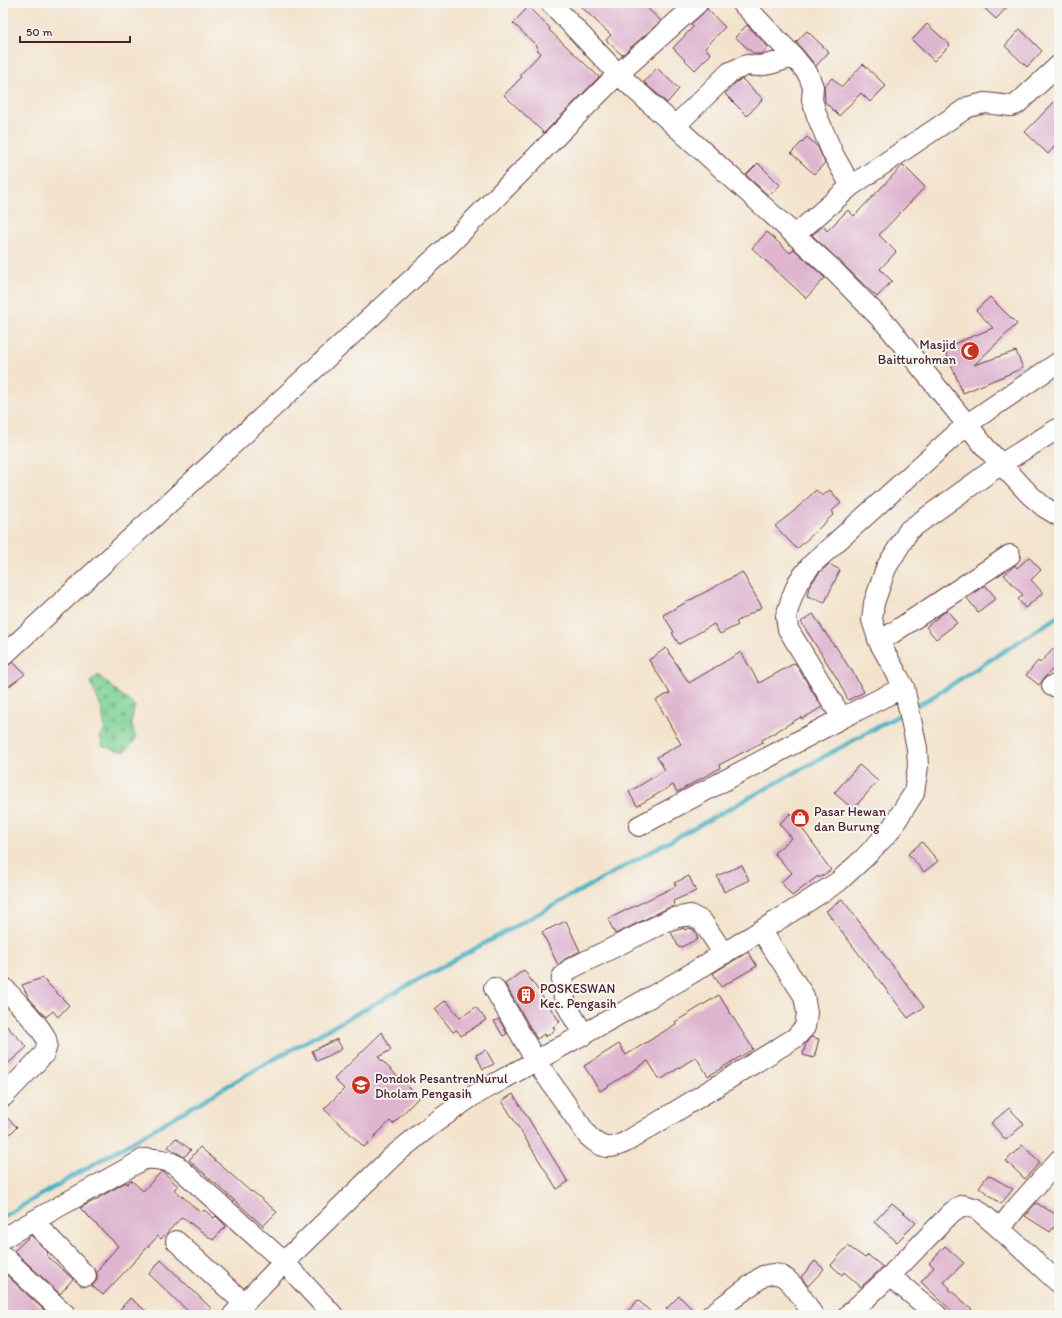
<svg xmlns="http://www.w3.org/2000/svg" width="1062" height="1318" font-family="Itim,sans-serif">
	<style>
		.cemetery { fill: url(#cemetery-stones); stroke: #637860 }
		.lines { fill: none; stroke-linecap: round; stroke-linejoin: round }
		.stream { stroke: #43aec2; stroke-width: 4.5 }
		.building { fill: #deb4cf }
		.minor-casing { stroke: #633c43; stroke-width: 22 }
		.minor { stroke: #fff; stroke-width: 20 }
		.labels { text-anchor: middle; dominant-baseline: central; stroke-width: 4; stroke-linejoin: round; paint-order: stroke }
		.poi-label { font-size: 13px; fill: #4a1f2b; stroke: #f6f6f2; text-anchor: start }
	</style>
	<defs>
		<pattern id="cemetery-stones" width="16" height="16" patternUnits="userSpaceOnUse"><rect width="16" height="16" fill="#7cd194"/><path d="M2 7V4a2 2 0 0 1 4 0v3zM10 15v-3a2 2 0 0 1 4 0v3z" fill="#6db380"/></pattern>
	</defs>
	<rect width="100%" height="100%" fill="#f6f6f2"/>
	<filter id="ink" filterUnits="userSpaceOnUse"><feTurbulence type="fractalNoise" baseFrequency=".025" numOctaves="2"/><feDisplacementMap in="SourceGraphic" scale="8" xChannelSelector="R" yChannelSelector="G"/><feConvolveMatrix kernelMatrix="1 2 1 2 8 2 1 2 1" color-interpolation-filters="sRGB"/></filter>
	<filter id="wash" filterUnits="userSpaceOnUse"><feTurbulence type="fractalNoise" baseFrequency=".012" numOctaves="4" result="noise"/><feDisplacementMap in="SourceGraphic" scale="16" xChannelSelector="R" yChannelSelector="G"/><feGaussianBlur stdDeviation="0.9" result="paint"/><feColorMatrix in="noise" values="0 0 0 0 0 0 0 0 0 0 0 0 0 0 0 0 0 1.4 0 .05"/><feComposite in="paint" operator="in"/></filter>
	<g filter="url(#wash)">
		<rect width="100%" height="100%" fill="#f3e3cc"/>
		<!-- cemetery -->
		<path class="cemetery" d="M 98,675 L 135,706 L 131,722 L 136,739 L 125,752 L 116,750 L 103,746 L 100,737 L 105,730 L 102,709 L 90,682 Z"/>
		<g class="lines">
			<!-- stream -->
			<path class="stream" d="M 913,708 L 932,697 L 1059,616
				M 3,1217 L 267,1063 L 905,712"/>
		</g>
		<g id="blocks">
			<!-- building -->
			<path class="building" d="M 577,3 L 642,3 L 661,21 L 622,55 L 606,40 L 611,35 Z
				M 979,3 L 1011,3 L 996,19 Z
				M 528,7 L 550,28 L 549,30 L 599,77 L 544,133 L 504,95 L 522,77 L 520,75 L 541,53 L 536,49 L 538,47 L 513,23 Z
				M 707,9 L 725,27 L 705,48 L 711,54 L 695,70 L 673,48 L 693,27 L 691,24 Z
				M 927,24 L 950,45 L 934,61 L 912,40 Z
				M 747,25 L 768,47 L 762,54 L 754,54 L 735,37 Z
				M 1020,29 L 1042,51 L 1027,67 L 1005,46 Z
				M 807,31 L 829,52 L 816,66 L 796,42 Z
				M 863,64 L 886,86 L 870,102 L 861,93 L 839,116 L 825,102 L 824,86 L 832,78 L 842,87 Z
				M 657,68 L 679,89 L 667,103 L 644,82 Z
				M 742,79 L 763,99 L 747,116 L 725,94 L 736,82 Z
				M 1059,97 L 1059,141 L 1048,154 L 1025,132 Z
				M 807,137 L 818,147 L 825,163 L 814,174 L 791,153 Z
				M 758,163 L 780,185 L 769,196 L 746,175 Z
				M 903,165 L 925,187 L 879,235 L 896,252 L 880,269 L 892,281 L 877,297 L 812,235 L 823,226 L 827,231 L 848,210 L 854,216 Z
				M 767,232 L 790,253 L 794,249 L 825,278 L 806,298 L 752,248 Z
				M 990,297 L 1017,324 L 974,365 L 1016,351 L 1023,368 L 963,393 L 944,348 L 993,328 L 976,310 Z
				M 816,490 L 822,496 L 830,490 L 841,503 L 832,511 L 834,514 L 797,549 L 775,526 L 794,511 Z
				M 1029,557 L 1041,570 L 1031,580 L 1043,593 L 1025,608 L 1018,599 L 1023,595 L 1004,575 L 1015,565 L 1017,568 Z
				M 829,564 L 840,570 L 825,602 L 807,596 L 809,587 L 819,573 Z
				M 742,572 L 762,607 L 736,622 L 738,625 L 720,634 L 714,624 L 679,644 L 672,633 L 674,632 L 663,615 Z
				M 985,585 L 996,598 L 978,612 L 967,598 Z
				M 947,610 L 957,623 L 936,639 L 926,627 Z
				M 813,614 L 834,646 L 835,645 L 850,669 L 851,669 L 864,692 L 848,700 L 838,680 L 801,622 Z
				M 1059,643 L 1059,674 L 1057,674 L 1052,670 L 1045,677 L 1039,685 L 1026,675 L 1038,661 L 1040,663 Z
				M 666,648 L 689,683 L 741,652 L 759,683 L 795,663 L 822,707 L 802,719 L 801,717 L 762,740 L 763,742 L 719,765 L 720,768 L 677,792 L 673,785 L 637,806 L 629,792 L 665,770 L 657,757 L 681,744 L 656,700 L 670,693 L 649,660 Z
				M 13,662 L 25,674 L 3,691 L 3,667 L 6,667 Z
				M 859,765 L 878,781 L 853,809 L 834,793 Z
				M 791,813 L 803,825 L 801,827 L 821,854 L 820,855 L 831,870 L 819,878 L 818,876 L 792,896 L 781,882 L 792,873 L 774,853 L 792,838 L 779,824 Z
				M 922,842 L 938,861 L 924,872 L 908,854 Z
				M 742,865 L 749,880 L 724,892 L 717,876 Z
				M 689,876 L 696,891 L 673,901 L 674,906 L 668,908 L 615,934 L 608,919 L 676,886 L 674,883 Z
				M 842,899 L 924,1007 L 908,1018 L 826,911 Z
				M 566,921 L 580,951 L 565,959 L 558,965 L 542,932 Z
				M 684,928 L 685,930 L 689,928 L 694,930 L 698,939 L 679,948 L 671,932 Z
				M 748,952 L 757,966 L 721,987 L 713,973 Z
				M 524,970 L 560,1022 L 553,1027 L 555,1030 L 545,1037 L 544,1034 L 537,1039 L 505,984 Z
				M 42,978 L 69,1005 L 58,1017 L 53,1011 L 46,1017 L 29,998 L 22,985 Z
				M 719,995 L 753,1049 L 708,1076 L 696,1057 L 660,1080 L 648,1061 L 600,1091 L 584,1066 L 619,1044 L 626,1055 L 676,1024 L 675,1022 Z
				M 446,1000 L 460,1018 L 476,1007 L 486,1020 L 461,1036 L 457,1030 L 453,1032 L 435,1009 Z
				M 499,1019 L 507,1034 L 503,1036 L 494,1021 Z
				M 3,1022 L 27,1047 L 3,1068 Z
				M 382,1032 L 391,1050 L 378,1057 L 419,1097 L 393,1124 L 390,1121 L 364,1147 L 324,1109 L 344,1089 L 334,1079 Z
				M 811,1037 L 819,1039 L 814,1058 L 803,1055 L 806,1043 Z
				M 337,1039 L 342,1049 L 317,1061 L 312,1051 Z
				M 486,1050 L 494,1064 L 483,1069 L 476,1055 Z
				M 513,1094 L 568,1182 L 557,1189 L 502,1101 Z
				M 1009,1108 L 1024,1124 L 1006,1140 L 991,1123 Z
				M 3,1114 L 17,1127 L 3,1141 Z
				M 176,1138 L 191,1150 L 184,1157 L 168,1147 Z
				M 1022,1145 L 1040,1162 L 1025,1179 L 1006,1161 Z
				M 200,1147 L 251,1192 L 252,1191 L 277,1212 L 263,1226 L 189,1160 Z
				M 162,1171 L 178,1186 L 174,1189 L 201,1213 L 204,1210 L 214,1218 L 216,1216 L 226,1226 L 213,1240 L 182,1217 L 161,1239 L 158,1236 L 103,1295 L 92,1286 L 97,1280 L 97,1272 L 100,1269 L 99,1268 L 118,1246 L 80,1208 L 95,1200 L 96,1201 L 100,1197 L 126,1182 L 127,1184 L 131,1180 L 143,1191 Z
				M 988,1175 L 1013,1189 L 1001,1204 L 979,1187 Z
				M 892,1203 L 916,1223 L 897,1242 L 874,1222 Z
				M 1036,1203 L 1059,1216 L 1059,1220 L 1050,1232 L 1025,1216 Z
				M 31,1235 L 48,1253 L 46,1255 L 73,1279 L 60,1294 L 14,1251 Z
				M 848,1246 L 865,1258 L 868,1255 L 883,1267 L 861,1287 L 844,1272 L 842,1275 L 831,1265 Z
				M 945,1246 L 964,1263 L 944,1282 L 950,1288 L 949,1289 L 972,1309 L 967,1315 L 956,1315 L 921,1282 L 934,1267 L 929,1263 Z
				M 161,1260 L 211,1308 L 205,1315 L 192,1315 L 149,1274 Z
				M 815,1261 L 824,1269 L 808,1286 L 801,1277 Z
				M 3,1272 L 45,1311 L 41,1315 L 3,1315 Z
				M 679,1296 L 698,1315 L 673,1315 L 666,1309 Z
				M 130,1298 L 151,1315 L 115,1315 Z
				M 638,1300 L 654,1315 L 624,1315 Z"/>
		</g>
	</g>
	<g filter="url(#ink)">
		<use href="#blocks" fill-opacity="0" stroke="#633c43" stroke-width="1"/>
		<g class="lines">
			<defs>
				<path id="minor" d="M 551,3 L 618,74 L 830,267 L 886,324 L 986,448 L 1030,495 L 1044,507 L 1059,516
					M 742,3 L 794,57 L 808,74 L 813,87 L 812,100 L 817,116 L 833,154 L 851,186
					M 675,126 L 730,72 L 747,65 L 758,66 L 770,64 L 794,57
					M 795,235 L 851,186 L 968,107 L 985,103 L 1011,106 L 1017,104 L 1059,65
					M 879,642 L 1010,555
					M 3,656 L 448,246 L 618,74 L 698,3
					M 1052,686 L 1059,685
					M 842,718 L 788,629 L 786,616 L 792,597 L 798,582 L 811,565 L 966,425 L 1059,362
					M 639,826 L 842,718 L 904,687
					M 3,987 C 13,998 42,1027 46,1039 C 48,1044 46,1049 44,1054 L 3,1097
					M 494,988 L 536,1061 L 588,1136 C 602,1149 609,1150 626,1142 L 795,1038 L 805,1027 L 807,1013 L 804,996 L 761,930
					M 584,1035 C 573,1016 560,1000 562,977 L 570,969 L 673,918 L 690,915 L 702,921 L 724,954
					M 34,1222 L 86,1276
					M 1000,1229 L 1059,1283
					M 3,1238 L 144,1159 C 156,1158 165,1159 176,1165 L 284,1262 L 333,1315
					M 176,1241 L 244,1303
					M 3,1256 L 66,1315
					M 890,1276 L 937,1315
					M 233,1315 L 284,1262 L 393,1156 L 430,1126 L 471,1097 L 679,981 L 799,907 L 838,882 L 864,858 L 889,832 L 914,793 L 918,766 L 917,748 L 904,687 L 879,642 L 872,620 L 874,603 L 886,568 L 909,530 L 1001,464 L 1059,428
					M 711,1315 L 763,1276 C 766,1275 770,1274 773,1274 C 789,1272 805,1303 813,1315
					M 848,1315 L 890,1276 L 952,1212 L 963,1205 L 977,1209 L 1000,1229 L 1017,1207 L 1059,1160"/>
			</defs>
			<!-- minor casing -->
			<use href="#minor" class="minor-casing"/>
			<!-- minor -->
			<use href="#minor" class="minor"/>
		</g>
	</g>
	<!-- icons -->
	<defs>
		<symbol id="mosque-disc" viewBox="-11 -11 22 22"><circle r="9.5" fill="#c8321e" stroke="#f6f6f2"/><path d="M3.5-4.9A6 6 0 1 0 3.5 4.9A5 5 0 1 1 3.5-4.9Z" fill="#fff"/></symbol>
		<symbol id="shop-disc" viewBox="-11 -11 22 22"><circle r="9.5" fill="#c8321e" stroke="#f6f6f2"/><path d="M-5-2.5h2.3a2.7 3.5 0 0 1 5.4 0H5L5.5 6h-11ZM-1.5-2.5h3a1.5 2.3 0 0 0-3 0Z" fill="#fff"/></symbol>
		<symbol id="building-disc" viewBox="-11 -11 22 22"><circle r="9.5" fill="#c8321e" stroke="#f6f6f2"/><path d="M-4-6H4V6H1V3H-1V6H-4ZM-2.5-4.3h1.7v1.8h-1.7ZM.8-4.3h1.7v1.8H.8ZM-2.5-1h1.7V.8h-1.7ZM.8-1h1.7V.8H.8Z" fill="#fff"/></symbol>
		<symbol id="school-disc" viewBox="-11 -11 22 22"><circle r="9.5" fill="#c8321e" stroke="#f6f6f2"/><path d="M0-5L7-2L0 1L-7-2ZM-4 1L0 2.5L4 1V4Q0 6-4 4Z" fill="#fff"/></symbol>
	</defs>
	<g fill-rule="evenodd">
		<use href="#mosque-disc" x="959" y="340" width="22" height="22"/>
		<use href="#shop-disc" x="789" y="807" width="22" height="22"/>
		<use href="#building-disc" x="515" y="984" width="22" height="22"/>
		<use href="#school-disc" x="350" y="1074" width="22" height="22"/>
	</g>
	<g class="labels">
		<!-- poi labels -->
		<g class="poi-label">
			<text x="956" y="344" text-anchor="end">Masjid<tspan x="956" dy="15">Baitturohman</tspan></text>
			<text x="814" y="811">Pasar Hewan<tspan x="814" dy="15">dan Burung</tspan></text>
			<text x="540" y="988">POSKESWAN<tspan x="540" dy="15">Kec. Pengasih</tspan></text>
			<text x="375" y="1078">Pondok PesantrenNurul<tspan x="375" dy="15">Dholam Pengasih</tspan></text>
		</g>
	</g>
	<!-- margin -->
	<rect width="1062" height="1318" fill="none" stroke="#f6f6f2" stroke-width="16"/>
	<!-- scale -->
	<path d="M20 36v6h110v-6" fill="none" stroke="#4a1f2b" stroke-width="2"/>
	<text x="26" y="36" font-size="12" fill="#4a1f2b" stroke="#f6f6f2" stroke-width="3" paint-order="stroke">50 m</text>
</svg>
